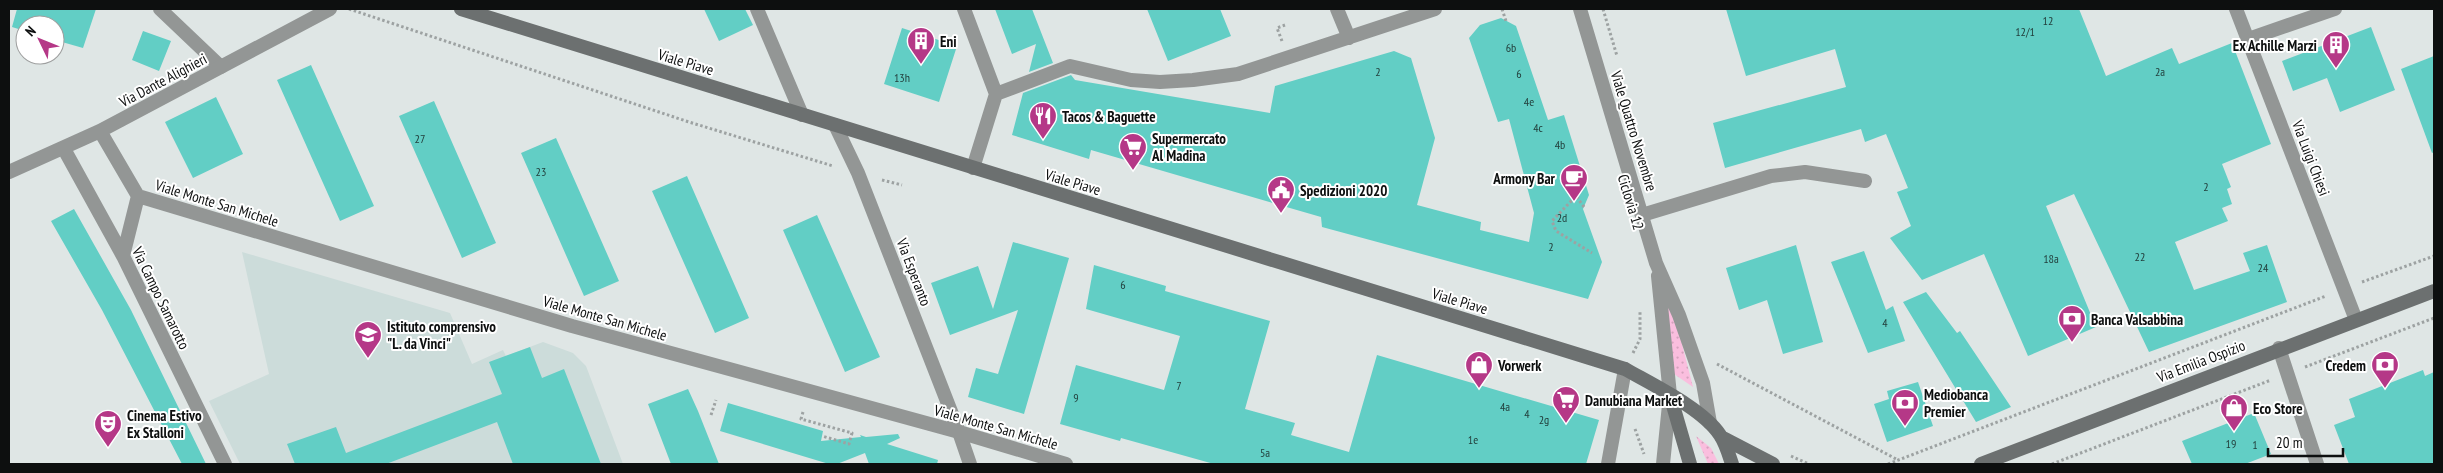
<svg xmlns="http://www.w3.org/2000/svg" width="2443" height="473" font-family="'PT Sans Narrow',sans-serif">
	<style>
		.built { fill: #ccdcda }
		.green { fill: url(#green-dots) }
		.building { fill: #62cec5 }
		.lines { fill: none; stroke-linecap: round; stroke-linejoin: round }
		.path { stroke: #9da2a2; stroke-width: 3; stroke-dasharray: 2.5 2.5; stroke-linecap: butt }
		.service { stroke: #939695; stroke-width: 14 }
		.minor { stroke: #939695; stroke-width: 14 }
		.secondary { stroke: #6c7070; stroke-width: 14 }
		.labels { text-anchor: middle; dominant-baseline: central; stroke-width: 4; stroke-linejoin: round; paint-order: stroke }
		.number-label { font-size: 12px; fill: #223f3c }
		.poi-label { font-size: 15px; font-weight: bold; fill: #0d0f0f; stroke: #fff; text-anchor: start }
		.street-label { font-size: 15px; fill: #0d0f0f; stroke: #fff }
	</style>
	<defs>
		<pattern id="green-dots" width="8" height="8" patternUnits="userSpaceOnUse" patternTransform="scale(1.25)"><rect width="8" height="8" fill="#fabede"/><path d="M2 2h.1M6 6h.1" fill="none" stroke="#d5a2bd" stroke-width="1.8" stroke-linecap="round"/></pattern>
	</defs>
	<rect width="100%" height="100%" fill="#dfe6e5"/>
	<!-- built -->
	<path class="built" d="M 242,252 L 450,313 L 472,364 L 503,350 L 506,356 L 543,342 L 573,353 L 586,366 L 623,464 L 240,464 L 209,401 L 269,374 Z"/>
	<!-- green -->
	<path class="green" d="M 1664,295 L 1676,321 L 1693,387 L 1674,374 Z
		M 1696,436 L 1711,448 L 1719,464 L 1708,464 Z"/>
	<!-- building -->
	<path class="building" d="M 17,9 L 96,9 L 83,48 L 55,40 L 55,25 L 25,25 L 25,31 L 12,27 Z
		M 704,9 L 745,9 L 753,25 L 719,41 Z
		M 995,9 L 1032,9 L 1053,63 L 1029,72 L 1036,44 L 1012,54 Z
		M 1147,9 L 1220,9 L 1231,36 L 1168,61 Z
		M 1726,9 L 2079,9 L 2106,76 L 2172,48 L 2179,64 L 2232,43 L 2271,144 L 2222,164 L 2231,187 L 2227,189 L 2232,204 L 2222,208 L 2228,221 L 2175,242 L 2194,290 L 2250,271 L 2243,253 L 2267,245 L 2287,302 L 2149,352 L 2074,194 L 2046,206 L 2096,327 L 2028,356 L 1984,254 L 1922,280 L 1890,238 L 1911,226 L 1897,192 L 1908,188 L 1886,134 L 1865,142 L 1861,129 L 1725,168 L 1713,123 L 1846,87 L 1835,49 L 1746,76 Z
		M 1501,18 L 1516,26 L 1548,120 L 1564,115 L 1589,195 L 1583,209 L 1602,262 L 1588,299 L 1322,227 L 1321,217 L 1091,150 L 1089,159 L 1012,135 L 1023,93 L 1071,75 L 1075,80 L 1270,113 L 1275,86 L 1394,51 L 1411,58 L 1435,138 L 1417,205 L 1481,222 L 1480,230 L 1529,242 L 1534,213 L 1509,119 L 1498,122 L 1469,38 L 1480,25 Z
		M 2371,27 L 2395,90 L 2340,112 L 2327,78 L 2293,91 L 2282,61 Z
		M 902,28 L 957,46 L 939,102 L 884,84 Z
		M 143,31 L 171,41 L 159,71 L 132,60 Z
		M 2434,56 L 2434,152 L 2432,153 L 2401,69 Z
		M 311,65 L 374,206 L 340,221 L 277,80 Z
		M 216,97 L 243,154 L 193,178 L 165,122 Z
		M 434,101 L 496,243 L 462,258 L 399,116 Z
		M 556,138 L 619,281 L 584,296 L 521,153 Z
		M 687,176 L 749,318 L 715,333 L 652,191 Z
		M 74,209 L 131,310 L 206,464 L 182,464 L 102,310 L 51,221 Z
		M 817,215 L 880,357 L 845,372 L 783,230 Z
		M 1013,242 L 1069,258 L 1024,414 L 968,397 L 976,368 L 998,374 L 1018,310 L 950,335 L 931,283 L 978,266 L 993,309 Z
		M 1796,245 L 1823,342 L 1783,354 L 1767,300 L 1739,310 L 1726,268 Z
		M 1864,251 L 1886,310 L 1893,306 L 1905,341 L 1868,353 L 1831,262 Z
		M 1094,265 L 1166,286 L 1165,291 L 1270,321 L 1245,409 L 1295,423 L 1291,435 L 1349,452 L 1377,355 L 1599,420 L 1586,464 L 1214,464 L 1121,438 L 1120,441 L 1060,424 L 1076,365 L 1164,390 L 1180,336 L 1086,309 Z
		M 1926,292 L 1957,333 L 1960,331 L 2011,407 L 1976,422 L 1903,302 Z
		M 530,347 L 542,378 L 564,369 L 601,464 L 513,464 L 497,422 L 386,464 L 295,464 L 287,444 L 336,427 L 346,453 L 502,394 L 489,362 Z
		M 2423,370 L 2425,376 L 2434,372 L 2434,464 L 2349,464 L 2334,425 L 2355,417 L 2349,399 Z
		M 1918,382 L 1933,426 L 1887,442 L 1874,404 L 1889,399 L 1887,391 Z
		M 688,389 L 698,411 L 719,464 L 671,464 L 648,404 Z
		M 728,403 L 823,431 L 821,441 L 861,437 L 860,435 L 866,437 L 898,434 L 900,438 L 887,444 L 938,460 L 937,464 L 869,464 L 865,453 L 837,464 L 829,464 L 720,431 Z
		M 2254,413 L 2271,454 L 2245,464 L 2192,464 L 2182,441 Z"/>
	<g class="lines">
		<!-- path -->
		<path class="path" d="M 349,9 L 689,122 L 833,166
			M 1502,9 L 1506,21
			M 1603,9 L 1617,56
			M 1282,41 L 1277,28 L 1285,25
			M 882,180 L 902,185
			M 1584,207 L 1576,196 L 1552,221 L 1556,231 L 1592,253
			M 2362,282 L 2434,256
			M 1633,353 L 1640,339 L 1640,311
			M 1717,364 L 1898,460
			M 2305,367 L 2434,318
			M 803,412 L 801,419 L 852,433 L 849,444 L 822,436
			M 711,415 L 716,400
			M 1635,429 L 1644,454
			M 1791,456 L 1809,464
			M 1888,464 L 2326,296
			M 2052,464 L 2271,380"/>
		<!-- service -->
		<path class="service" d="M 160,9 L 221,67
			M 1642,215 L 1771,176 L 1805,172 L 1865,181
			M 959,432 L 970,464
			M 1608,464 L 1625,369"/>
		<!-- minor -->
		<path class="minor" d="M 757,9 L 802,115
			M 964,9 L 996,94 L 973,168
			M 1337,9 L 1349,38
			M 1580,9 L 1656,263 L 1679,315 L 1703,383 L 1710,423
			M 2236,9 L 2356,320
			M 2248,39 L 2335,9
			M 996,94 L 1070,66 L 1131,80 L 1160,82 L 1193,80 L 1238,74 L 1435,9
			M 835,125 L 858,173 L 959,432
			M 100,131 L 138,196 L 572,326 L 959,432 L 1066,464
			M 64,149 L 123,256 L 225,464
			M 9,172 L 100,131 L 330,9
			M 123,256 L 138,196
			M 1658,276 L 1670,395 L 1663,464
			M 2279,348 L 2317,464"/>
		<!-- secondary -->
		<path class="secondary" d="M 461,9 L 1625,369 C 1653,385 1703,409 1720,435 C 1726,444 1729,455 1732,464
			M 1670,395 L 1690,464
			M 1721,437 L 1773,464
			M 1981,464 L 2434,291"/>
	</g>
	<!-- icons -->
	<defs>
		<symbol id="building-pin" viewBox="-11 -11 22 30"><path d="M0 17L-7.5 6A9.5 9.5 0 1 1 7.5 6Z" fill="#b53887" stroke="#fff"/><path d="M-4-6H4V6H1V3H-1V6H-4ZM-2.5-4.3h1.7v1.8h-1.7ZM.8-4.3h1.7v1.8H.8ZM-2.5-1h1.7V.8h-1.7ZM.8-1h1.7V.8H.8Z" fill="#fff"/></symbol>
		<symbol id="restaurant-pin" viewBox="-11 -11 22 30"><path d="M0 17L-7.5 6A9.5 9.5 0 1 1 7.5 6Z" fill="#b53887" stroke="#fff"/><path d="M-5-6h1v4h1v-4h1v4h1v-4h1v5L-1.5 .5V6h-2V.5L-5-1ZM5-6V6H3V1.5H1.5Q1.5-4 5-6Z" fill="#fff"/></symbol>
		<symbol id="supermarket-pin" viewBox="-11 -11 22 30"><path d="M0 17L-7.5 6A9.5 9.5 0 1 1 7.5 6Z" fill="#b53887" stroke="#fff"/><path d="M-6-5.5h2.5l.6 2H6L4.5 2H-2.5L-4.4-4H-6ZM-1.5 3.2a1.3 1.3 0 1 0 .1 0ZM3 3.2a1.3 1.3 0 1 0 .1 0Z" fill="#fff"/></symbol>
		<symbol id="cafe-pin" viewBox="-11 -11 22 30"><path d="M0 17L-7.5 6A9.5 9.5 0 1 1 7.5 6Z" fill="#b53887" stroke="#fff"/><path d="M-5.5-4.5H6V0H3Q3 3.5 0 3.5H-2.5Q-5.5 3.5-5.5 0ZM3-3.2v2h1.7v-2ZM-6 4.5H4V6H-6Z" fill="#fff"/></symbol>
		<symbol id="civic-pin" viewBox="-11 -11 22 30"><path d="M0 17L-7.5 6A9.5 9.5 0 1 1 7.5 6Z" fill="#b53887" stroke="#fff"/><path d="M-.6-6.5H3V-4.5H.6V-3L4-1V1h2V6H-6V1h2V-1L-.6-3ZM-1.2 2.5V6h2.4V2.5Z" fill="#fff"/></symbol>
		<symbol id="bank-pin" viewBox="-11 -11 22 30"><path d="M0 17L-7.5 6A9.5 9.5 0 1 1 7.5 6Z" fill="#b53887" stroke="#fff"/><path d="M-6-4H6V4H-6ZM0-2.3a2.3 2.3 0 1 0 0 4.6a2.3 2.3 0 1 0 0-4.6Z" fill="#fff"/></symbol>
		<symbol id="school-pin" viewBox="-11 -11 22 30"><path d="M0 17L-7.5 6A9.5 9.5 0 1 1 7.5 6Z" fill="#b53887" stroke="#fff"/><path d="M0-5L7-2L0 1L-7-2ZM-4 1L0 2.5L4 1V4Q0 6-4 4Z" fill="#fff"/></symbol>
		<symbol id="shop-pin" viewBox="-11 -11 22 30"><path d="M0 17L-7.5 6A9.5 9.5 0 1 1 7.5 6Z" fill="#b53887" stroke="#fff"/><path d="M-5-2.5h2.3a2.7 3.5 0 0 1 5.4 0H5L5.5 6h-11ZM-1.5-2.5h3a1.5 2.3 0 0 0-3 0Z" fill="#fff"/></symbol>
		<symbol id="theatre-pin" viewBox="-11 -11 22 30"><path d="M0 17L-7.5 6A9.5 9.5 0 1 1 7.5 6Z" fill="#b53887" stroke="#fff"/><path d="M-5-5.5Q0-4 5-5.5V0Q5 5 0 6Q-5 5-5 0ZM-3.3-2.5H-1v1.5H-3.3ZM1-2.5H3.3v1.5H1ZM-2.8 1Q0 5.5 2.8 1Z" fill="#fff"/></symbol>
	</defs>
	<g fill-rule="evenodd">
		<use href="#building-pin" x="905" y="25" width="32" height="43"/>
		<use href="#building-pin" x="2320" y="29" width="32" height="43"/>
		<use href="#restaurant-pin" x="1027" y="100" width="32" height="43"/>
		<use href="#supermarket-pin" x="1117" y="131" width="32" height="43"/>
		<use href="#cafe-pin" x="1558" y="162" width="32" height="43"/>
		<use href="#civic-pin" x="1265" y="174" width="32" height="43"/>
		<use href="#bank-pin" x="2056" y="303" width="32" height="43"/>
		<use href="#school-pin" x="352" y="319" width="32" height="43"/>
		<use href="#shop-pin" x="1463" y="349" width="32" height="43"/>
		<use href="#bank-pin" x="2369" y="349" width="32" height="43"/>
		<use href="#supermarket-pin" x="1550" y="384" width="32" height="43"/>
		<use href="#bank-pin" x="1889" y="387" width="32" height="43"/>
		<use href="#shop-pin" x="2218" y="392" width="32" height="43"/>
		<use href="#theatre-pin" x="92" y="408" width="32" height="43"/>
	</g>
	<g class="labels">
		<!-- number labels -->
		<g class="number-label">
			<text x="2048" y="20">12</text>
			<text x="2025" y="31">12/1</text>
			<text x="1511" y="47">6b</text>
			<text x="1378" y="71">2</text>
			<text x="2160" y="71">2a</text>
			<text x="1519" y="73">6</text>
			<text x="902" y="77">13h</text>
			<text x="1529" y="101">4e</text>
			<text x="1538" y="127">4c</text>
			<text x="420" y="138">27</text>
			<text x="1560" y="144">4b</text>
			<text x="541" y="171">23</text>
			<text x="2206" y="186">2</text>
			<text x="1562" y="217">2d</text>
			<text x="1551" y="246">2</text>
			<text x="2140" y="256">22</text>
			<text x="2051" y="258">18a</text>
			<text x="2263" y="267">24</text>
			<text x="1123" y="284">6</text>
			<text x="1885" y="322">4</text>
			<text x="1179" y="385">7</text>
			<text x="1076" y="397">9</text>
			<text x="1505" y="406">4a</text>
			<text x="1527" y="413">4</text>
			<text x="1544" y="419">2g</text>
			<text x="1473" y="439">1e</text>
			<text x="2231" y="443">19</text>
			<text x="2255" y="444">1</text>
			<text x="1265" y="452">5a</text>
		</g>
		<!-- poi labels -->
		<g class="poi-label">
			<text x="940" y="41">Eni</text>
			<text x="2317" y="45" text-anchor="end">Ex Achille Marzi</text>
			<text x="1062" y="116">Tacos &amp; Baguette</text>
			<text x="1152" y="138">Supermercato<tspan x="1152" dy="17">Al Madina</tspan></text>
			<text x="1555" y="178" text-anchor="end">Armony Bar</text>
			<text x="1300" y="190">Spedizioni 2020</text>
			<text x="2091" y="319">Banca Valsabbina</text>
			<text x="387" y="326">Istituto comprensivo<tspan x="387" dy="17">"L. da Vinci"</tspan></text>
			<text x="1498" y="365">Vorwerk</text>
			<text x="2366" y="365" text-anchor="end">Credem</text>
			<text x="1924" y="394">Mediobanca<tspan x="1924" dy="17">Premier</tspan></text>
			<text x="1585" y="400">Danubiana Market</text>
			<text x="2253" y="408">Eco Store</text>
			<text x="127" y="415">Cinema Estivo<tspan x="127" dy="17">Ex Stalloni</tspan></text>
		</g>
		<!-- street labels -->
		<g class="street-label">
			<text transform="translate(686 62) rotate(17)">Viale Piave</text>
			<text transform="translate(163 80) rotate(-28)">Via Dante Alighieri</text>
			<text transform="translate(1634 131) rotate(73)">Viale Quattro Novembre</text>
			<text transform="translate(2311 158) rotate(69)">Via Luigi Chiesi</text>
			<text transform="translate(1073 182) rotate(17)">Viale Piave</text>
			<text transform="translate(1631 202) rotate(73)">Ciclovia 12</text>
			<text transform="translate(217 203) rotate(17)">Viale Monte San Michele</text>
			<text transform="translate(914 272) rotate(69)">Via Esperanto</text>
			<text transform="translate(161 298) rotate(64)">Via Campo Samarotto</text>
			<text transform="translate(1460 301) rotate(17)">Viale Piave</text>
			<text transform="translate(605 318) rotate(16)">Viale Monte San Michele</text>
			<text transform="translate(2201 361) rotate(-21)">Via Emilia Ospizio</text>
			<text transform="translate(996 427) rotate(16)">Viale Monte San Michele</text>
		</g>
	</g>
	<!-- border -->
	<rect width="2443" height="473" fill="none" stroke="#0d0f0f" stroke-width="20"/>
	<!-- north arrow -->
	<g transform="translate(40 40) rotate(313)"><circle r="24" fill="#ffffff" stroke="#9e9f9f"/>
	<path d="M0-4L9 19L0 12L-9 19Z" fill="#b53887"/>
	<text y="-8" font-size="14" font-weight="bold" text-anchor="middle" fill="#0d0f0f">N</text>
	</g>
	<!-- scale -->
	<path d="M2268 448v8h75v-8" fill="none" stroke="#0d0f0f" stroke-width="2.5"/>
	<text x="2276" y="448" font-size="15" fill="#0d0f0f" stroke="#ffffff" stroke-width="4" paint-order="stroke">20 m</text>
</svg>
